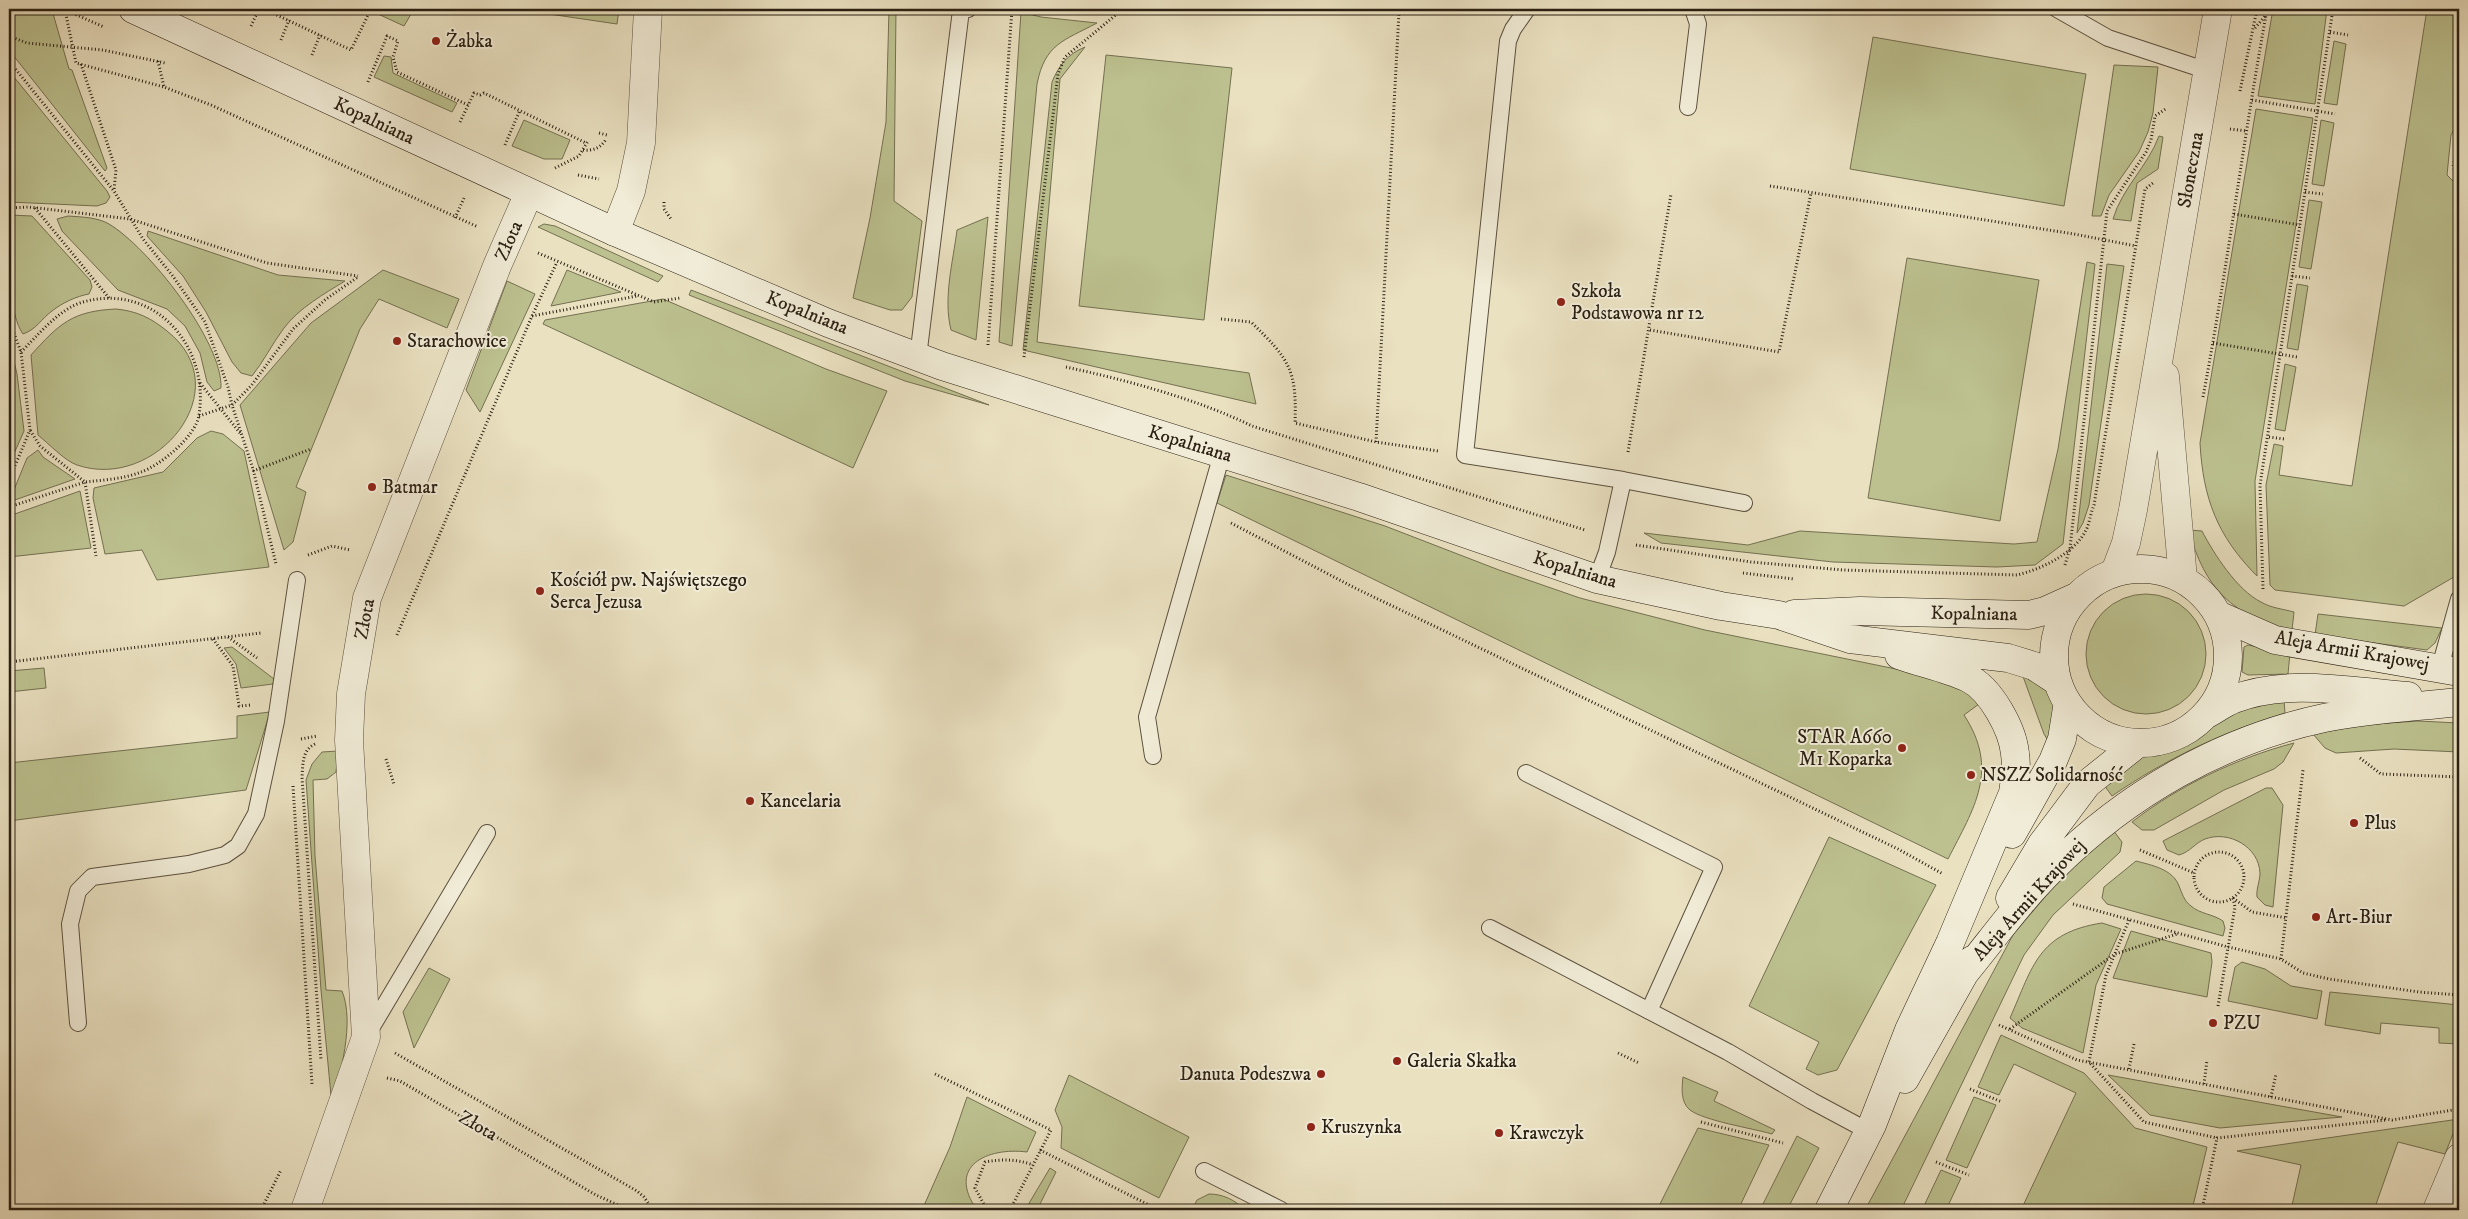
<svg xmlns="http://www.w3.org/2000/svg" width="2468" height="1219" font-family="'IM FELL DW Pica',serif">
	<style>
		.green { fill: #bcc18f; stroke: #747051 }
		.lines { fill: none; stroke-linecap: round; stroke-linejoin: round }
		.lane-casing { stroke: #5b503e; stroke-width: 18 }
		.street-casing { stroke: #5b503e; stroke-width: 29 }
		.secondary-casing { stroke: #2b2013; stroke-width: 29 }
		.path { stroke: #2b2013; stroke-width: 3; stroke-dasharray: 1 2.5; stroke-linecap: butt }
		.lane { stroke: #f1ecd7; stroke-width: 16 }
		.street { stroke: #f1ecd7; stroke-width: 28 }
		.secondary { stroke: #f1ecd7; stroke-width: 28 }
		.poi-dot { fill: #8f2418; stroke: #f1ecd7; stroke-width: 2 }
		.labels { text-anchor: middle; dominant-baseline: central; stroke-width: 4; stroke-linejoin: round; paint-order: stroke }
		.poi-label { font-size: 19px; fill: #2b2013; stroke: #f1ecd7; text-anchor: start }
		.street-label { font-size: 19px; fill: #2b2013; stroke: #f1ecd7 }
	</style>
	<rect width="100%" height="100%" fill="#eae1c1"/>
	<filter id="stains"><feTurbulence type="fractalNoise" baseFrequency=".004" numOctaves="4"/><feColorMatrix values="0 0 0 0 .2 0 0 0 0 .09 0 0 0 0 .02 0 0 0 .5 -.17"/></filter>
	<radialGradient id="worn" r=".72"><stop offset=".6" stop-color="#630" stop-opacity="0"/><stop offset="1" stop-color="#630" stop-opacity=".3"/></radialGradient>
	<!-- green -->
	<path class="green" d="M 9,9 L 52,10 L 69,69 L 72,70 L 107,168 L 105,171 L 9,50 Z
		M 380,9 L 414,9 L 404,26 L 378,14 Z
		M 515,9 L 619,9 L 617,24 Z
		M 889,9 L 896,9 L 894,201 L 922,221 L 912,297 L 902,310 L 890,310 L 853,298 L 870,218 L 886,122 Z
		M 2273,9 L 2327,9 L 2315,104 L 2258,96 Z
		M 2427,9 L 2459,9 L 2459,121 L 2451,135 L 2447,175 L 2459,187 L 2459,558 L 2454,577 L 2404,606 L 2275,590 L 2270,585 L 2266,485 L 2274,444 L 2283,446 L 2279,475 L 2352,486 Z
		M 1021,12 L 1041,17 L 1097,23 C 1063,41 1045,44 1037,84 L 1012,346 L 999,342 Z
		M 1873,37 L 2086,74 L 2064,206 L 1850,169 Z
		M 2334,41 L 2346,44 L 2337,105 L 2324,103 Z
		M 1085,47 L 1060,79 L 1037,342 L 1249,373 L 1256,404 L 1023,350 L 1052,82 C 1059,65 1068,54 1085,47 Z
		M 1106,55 L 1232,68 L 1204,320 L 1079,306 Z
		M 384,56 L 391,57 L 393,73 L 457,103 L 452,112 L 374,77 Z
		M 2114,65 L 2158,67 L 2153,113 L 2148,132 L 2139,152 L 2109,195 L 2101,216 L 2092,216 Z
		M 9,71 L 107,191 L 110,197 L 106,203 L 97,206 L 9,202 Z
		M 2256,109 L 2313,118 L 2255,481 L 2257,576 C 2217,536 2203,498 2200,443 Z
		M 524,120 L 570,140 L 562,159 L 544,159 L 512,146 Z
		M 2321,120 L 2334,123 L 2324,186 L 2312,184 Z
		M 2159,136 L 2163,137 L 2158,169 L 2137,183 L 2131,221 L 2113,219 C 2122,188 2148,166 2159,136 Z
		M 2309,200 L 2322,202 L 2311,269 L 2299,267 Z
		M 9,215 L 32,216 L 90,280 L 92,287 L 89,294 C 77,296 62,303 52,311 C 41,319 37,329 23,334 C 15,323 15,309 9,296 Z
		M 68,216 C 81,217 97,217 109,224 C 148,247 223,342 221,388 L 214,391 L 207,382 L 200,353 L 185,326 L 167,309 L 118,290 L 62,231 L 57,219 Z
		M 988,217 L 976,340 L 951,330 C 943,298 953,262 957,230 Z
		M 544,224 L 555,226 L 663,276 L 658,282 L 538,227 Z
		M 148,231 L 278,275 L 345,281 C 324,294 299,308 284,328 C 272,344 264,361 252,376 L 241,373 L 232,362 L 206,312 L 183,276 L 147,236 Z
		M 1907,258 L 2039,280 L 2000,521 L 1868,498 Z
		M 2087,262 L 2095,264 L 2063,544 L 2035,565 L 1997,567 L 1833,562 L 1661,543 L 1644,533 L 1748,545 L 1800,531 L 2014,544 L 2037,542 L 2058,449 Z
		M 2107,264 L 2124,266 L 2089,505 L 2083,523 L 2077,533 Z
		M 383,270 L 459,299 L 447,328 L 379,299 L 360,329 L 296,487 L 306,492 L 293,542 L 284,550 L 240,405 L 311,323 Z
		M 567,270 L 621,292 L 551,306 Z
		M 507,281 L 535,294 L 480,412 L 466,390 Z
		M 2297,284 L 2308,286 L 2298,350 L 2287,348 Z
		M 691,290 L 989,405 L 905,381 L 689,295 Z
		M 663,299 L 826,369 L 887,391 L 853,468 L 543,324 L 545,320 Z
		M 116,309 C 137,311 151,318 167,331 C 241,389 156,492 77,465 C 65,461 48,443 38,435 L 31,355 C 59,324 72,311 116,309 Z
		M 9,340 L 17,374 L 24,431 L 9,465 Z
		M 2285,364 L 2296,367 L 2285,431 L 2275,429 Z
		M 211,431 L 223,434 L 244,451 L 269,567 L 157,580 L 142,550 L 105,554 L 93,498 L 94,488 L 163,472 L 197,438 Z
		M 38,450 L 43,457 L 75,479 L 9,502 L 27,458 Z
		M 1226,475 L 1385,526 L 1499,570 L 1580,598 L 1705,630 L 1940,678 L 1967,692 L 1979,704 L 1964,715 C 2000,770 1974,808 1948,859 L 1217,503 Z
		M 80,491 L 91,548 L 9,557 L 9,516 Z
		M 2189,530 L 2202,531 C 2214,554 2237,590 2261,602 C 2271,608 2283,609 2294,612 L 2292,630 C 2233,617 2204,588 2189,530 Z
		M2086 654a60 60 0 1 1 120 0a60 60 0 1 1-120 0Z
		M 2318,614 L 2442,628 L 2435,643 L 2427,650 L 2315,635 Z
		M 2248,645 L 2290,653 L 2288,674 L 2248,675 L 2242,672 L 2244,647 Z
		M 232,647 L 274,679 L 273,684 L 241,688 L 236,664 L 224,648 Z
		M 44,668 L 46,688 L 9,692 L 9,671 Z
		M 2021,671 C 2064,700 2057,694 2050,744 L 2044,734 Z
		M 2284,700 L 2285,713 C 2222,732 2166,759 2112,796 L 2101,781 L 2147,751 L 2175,748 L 2208,730 L 2220,719 L 2250,706 Z
		M 270,712 L 246,790 L 9,821 L 9,763 L 237,738 L 237,716 Z
		M 2418,721 L 2459,723 L 2459,752 L 2394,749 L 2336,753 L 2325,748 L 2313,734 L 2361,725 Z
		M 2294,743 L 2283,762 L 2274,769 L 2224,790 L 2154,830 L 2142,830 L 2132,822 C 2178,786 2237,758 2294,743 Z
		M 338,751 L 336,772 L 327,779 L 313,780 L 315,856 L 326,990 L 342,991 C 355,1023 340,1073 332,1106 L 321,990 L 306,780 L 312,764 L 322,752 Z
		M 2266,788 L 2272,788 L 2283,805 L 2273,907 L 2265,905 L 2257,897 C 2256,889 2260,881 2260,873 C 2259,847 2229,830 2205,839 C 2195,843 2190,852 2179,855 L 2167,850 L 2163,841 Z
		M 2113,830 L 2122,842 L 2120,852 L 2053,915 L 2024,955 L 1901,1210 L 1865,1210 L 2013,935 L 2066,872 Z
		M 1829,837 L 1936,885 L 1837,1070 L 1818,1075 L 1806,1069 L 1819,1042 L 1749,1006 Z
		M 2136,861 C 2151,865 2173,869 2179,886 C 2182,893 2184,901 2191,906 C 2200,914 2213,914 2223,921 L 2225,928 L 2223,936 L 2107,904 L 2102,898 L 2104,887 Z
		M 2102,923 L 2121,929 L 2096,985 L 2083,1053 L 2022,1028 L 2010,1018 C 2033,966 2038,933 2102,923 Z
		M 2131,931 L 2211,953 L 2212,962 L 2207,997 L 2113,978 Z
		M 2242,962 L 2265,969 L 2291,986 L 2322,991 L 2317,1019 L 2228,1001 L 2235,967 Z
		M 429,968 L 450,979 L 414,1048 L 403,1012 Z
		M 2330,992 L 2459,1005 L 2459,1044 L 2439,1043 L 2439,1028 L 2381,1023 L 2380,1034 L 2325,1025 Z
		M 2001,1035 L 2084,1073 L 2135,1128 L 2207,1147 L 2192,1210 L 2021,1210 L 2076,1093 L 2014,1064 L 1999,1095 L 1978,1087 Z
		M 1069,1075 L 1189,1137 L 1159,1198 L 1061,1148 L 1062,1127 L 1055,1110 Z
		M 2108,1075 L 2342,1117 L 2220,1128 L 2150,1115 Z
		M 1683,1077 L 1718,1092 L 1714,1101 L 1775,1130 L 1772,1134 C 1751,1128 1705,1121 1690,1110 C 1680,1102 1682,1087 1683,1077 Z
		M 967,1097 L 1036,1132 L 1027,1152 C 987,1147 946,1166 977,1210 L 922,1210 L 950,1147 Z
		M 1974,1097 L 1996,1105 L 1967,1168 L 1946,1160 Z
		M 2459,1119 L 2445,1154 L 2398,1142 L 2374,1210 L 2291,1210 L 2301,1165 L 2237,1151 Z
		M 1698,1128 L 1769,1145 L 1738,1210 L 1657,1210 Z
		M 1797,1136 L 1819,1148 L 1787,1210 L 1760,1210 Z
		M 1050,1168 L 1056,1172 L 1037,1210 L 1025,1210 Z
		M 1941,1170 L 1961,1178 L 1946,1210 L 1922,1210 Z
		M 1209,1194 C 1223,1194 1235,1200 1245,1210 L 1192,1210 L 1197,1200 Z"/>
	<g class="lines">
		<defs>
			<path id="lane" d="M 1527,9 L 1513,29 L 1508,41 L 1465,455 L 1623,480 L 1607,552 L 1597,579
				M 2057,9 L 2108,38 L 2208,71
				M 1688,107 L 1698,24 L 1693,9
				M 918,357 L 961,10 L 968,9
				M 1623,480 L 1744,503
				M 2440,667 L 2459,599
				M 1153,756 L 1147,717 L 1222,454
				M 1526,773 L 1714,867 L 1649,1011
				M 1490,928 L 1728,1052 L 1812,1101 L 1868,1131
				M 78,1023 L 70,924 L 78,891 L 92,877 L 189,864 L 225,855 L 238,846 L 256,814 L 276,721 L 297,580
				M 367,1035 L 487,833
				M 1204,1171 L 1281,1210"/>
			<path id="street" d="M 615,232 L 631,191 L 641,143 L 648,9
				M 2165,376 L 2183,579
				M 2115,572 L 2126,543 L 2133,510 L 2218,9
				M 305,1210 L 366,1037 L 349,740 L 351,694 L 367,598 L 497,266 L 529,193
				M 2437,1210 L 2459,1158"/>
			<path id="secondary" d="M 133,9 L 615,232 L 828,323 L 942,366 L 1359,497 L 1597,579 L 1721,606 L 1779,615 L 1850,639 L 2008,658 L 2034,666 L 2057,681
				M2054 656a87 87 0 1 1 174 0a87 87 0 1 1-174 0Z
				M 1794,614 L 1860,611 L 2029,615 L 2045,611 L 2076,597
				M 2218,615 L 2275,640 L 2459,672
				M 2207,714 C 2216,709 2224,703 2234,699 C 2288,678 2352,692 2408,696
				M 2012,834 L 2053,761 L 2062,739 L 2067,708
				M 2010,898 L 2042,844 L 2087,784 L 2137,744
				M 1963,975 C 1992,940 2020,900 2053,868 C 2127,794 2221,740 2324,718 C 2368,709 2415,707 2459,702
				M 1905,1079 L 1972,960
				M 1829,1210 L 1872,1125 L 1909,1030 L 1950,943 L 2013,793 C 2015,780 2017,767 2015,754 C 2013,730 1991,689 1968,678 C 1946,668 1921,663 1899,655"/>
		</defs>
		<!-- lane casing -->
		<use href="#lane" class="lane-casing"/>
		<!-- street casing -->
		<use href="#street" class="street-casing"/>
		<!-- secondary casing -->
		<use href="#secondary" class="secondary-casing"/>
		<!-- path -->
		<path class="path" d="M 63,9 L 104,27
			M 264,9 L 351,50 L 371,9
			M 65,10 L 76,63 L 164,87
			M 251,26 L 259,9
			M 2255,28 L 2266,15
			M 2330,32 L 2348,35
			M 9,36 L 27,43 L 103,50 L 165,63
			M 281,40 L 289,20
			M 312,55 L 320,35
			M 9,61 L 114,191 L 143,239 L 172,275 L 205,322 L 228,387 L 232,405 L 253,469 L 276,564
			M 158,61 L 164,87 L 211,105 L 478,227
			M 81,64 L 116,170 L 114,190
			M 368,82 L 387,36 L 398,41 L 393,57 L 397,72 L 468,105
			M 2240,91 L 2257,9
			M 2252,100 L 2335,114
			M 460,122 L 474,93 L 480,95 L 484,93 L 586,143
			M 2230,129 L 2247,131
			M 599,133 L 607,135
			M 2459,134 L 2453,167 L 2459,180
			M 505,145 L 520,110
			M 583,150 C 593,151 601,148 606,139
			M 555,168 L 579,156 L 588,141
			M 578,175 L 599,179
			M 1770,186 L 2074,234 L 2136,246
			M 2305,192 L 2323,194
			M 664,202 L 664,209 L 671,219
			M 9,208 L 29,207 L 130,219 L 267,263 L 358,276
			M 35,208 L 109,298
			M 2234,214 L 2300,225
			M 455,218 L 464,198
			M 538,253 L 654,302 L 680,298
			M 2292,276 L 2310,278
			M 532,316 L 637,296
			M 1221,319 L 1251,322 C 1289,359 1297,369 1295,423 L 1376,442 L 1438,451
			M 9,320 L 21,352 L 30,430 L 9,480
			M 1650,330 L 1779,352 L 1811,193
			M 2213,343 L 2297,357
			M 988,345 L 1012,9
			M 21,352 C 37,336 60,308 83,302 C 154,282 210,346 199,415 C 196,436 161,465 141,472 C 124,479 103,480 85,482 L 40,446 L 30,430
			M 1024,357 L 1058,74 L 1065,57 L 1123,9
			M 1066,367 C 1126,380 1197,399 1252,426 L 1585,530
			M 200,383 L 240,433
			M 2203,397 C 2227,270 2243,142 2266,15 L 2269,9
			M 199,416 L 232,405 L 251,386 L 293,329 L 326,299 L 358,277
			M 2269,437 L 2284,439
			M 1376,442 L 1399,12
			M 1628,452 L 1671,194
			M 253,471 L 311,449
			M 9,507 L 85,482 L 96,556
			M 1231,523 L 1355,588 L 1898,849 L 1943,874
			M 1636,545 L 1751,562 L 1843,570 L 2017,575 C 2042,569 2076,553 2087,528 C 2090,520 2091,512 2094,505 L 2145,189 L 2153,183
			M 308,555 L 332,546 L 350,550
			M 2065,565 L 2070,548 L 2107,211 L 2146,152 L 2151,140 L 2155,116 L 2167,108
			M 1743,573 L 1794,579
			M 2263,589 L 2260,485 L 2333,9
			M 397,635 L 532,316 L 557,262
			M 228,637 L 257,658
			M 213,639 L 233,666 L 239,706 L 251,705
			M 9,662 L 261,633
			M 301,739 L 317,736
			M 315,744 C 302,750 303,764 302,777 L 321,1060
			M 2360,758 L 2381,774 L 2459,777
			M 386,759 L 394,784
			M 293,786 L 312,1084
			M 2140,850 L 2194,873
			M2194 877a25 25 0 1 1 50 0a25 25 0 1 1-50 0Z
			M 2233,898 L 2252,912 L 2287,918
			M 2073,904 L 2228,947 L 2281,959 L 2303,973 L 2329,979 L 2419,992 L 2459,995
			M 2129,920 L 2106,975 L 2089,1062 L 2144,1122 L 2217,1138
			M 2281,959 L 2303,770
			M 2218,1006 L 2235,907 L 2233,898
			M 1999,1025 L 2077,1060 L 2392,1120 L 2459,1109
			M 2010,1029 L 2115,954 L 2177,934
			M 395,1053 L 637,1191 L 644,1197 L 653,1210
			M 1618,1053 L 1639,1063
			M 2129,1069 L 2134,1044
			M 935,1074 L 1051,1130 L 1010,1210
			M 387,1078 L 400,1081 L 596,1195 L 629,1210
			M 2204,1084 L 2207,1060
			M 1970,1089 L 2002,1102
			M 2271,1097 L 2276,1074
			M 1701,1122 L 1783,1143
			M 1040,1150 L 1159,1210
			M 1936,1162 L 1969,1175
			M 261,1210 L 281,1170
			M 987,1210 L 975,1188 L 985,1162 C 1002,1159 1017,1159 1033,1165
			M 2202,1210 L 2217,1138 L 2386,1120"/>
		<!-- lane -->
		<use href="#lane" class="lane"/>
		<!-- street -->
		<use href="#street" class="street"/>
		<!-- secondary -->
		<use href="#secondary" class="secondary"/>
	</g>
	<!-- markers -->
	<g class="poi-dot">
		<circle cx="436" cy="41" r="5"/>
		<circle cx="1561" cy="302" r="5"/>
		<circle cx="397" cy="341" r="5"/>
		<circle cx="372" cy="487" r="5"/>
		<circle cx="540" cy="591" r="5"/>
		<circle cx="1902" cy="748" r="5"/>
		<circle cx="1971" cy="775" r="5"/>
		<circle cx="750" cy="801" r="5"/>
		<circle cx="2354" cy="823" r="5"/>
		<circle cx="2316" cy="917" r="5"/>
		<circle cx="2213" cy="1023" r="5"/>
		<circle cx="1397" cy="1061" r="5"/>
		<circle cx="1321" cy="1074" r="5"/>
		<circle cx="1311" cy="1127" r="5"/>
		<circle cx="1499" cy="1133" r="5"/>
	</g>
	<g class="labels">
		<!-- poi labels -->
		<g class="poi-label">
			<text x="446" y="41">Żabka</text>
			<text x="1571" y="291">Szkoła<tspan x="1571" dy="22">Podstawowa nr 12</tspan></text>
			<text x="407" y="341">Starachowice</text>
			<text x="382" y="487">Batmar</text>
			<text x="550" y="580">Kościół pw. Najświętszego<tspan x="550" dy="22">Serca Jezusa</tspan></text>
			<text x="1892" y="737" text-anchor="end">STAR A660<tspan x="1892" dy="22">M1 Koparka</tspan></text>
			<text x="1981" y="775">NSZZ Solidarność</text>
			<text x="760" y="801">Kancelaria</text>
			<text x="2364" y="823">Plus</text>
			<text x="2326" y="917">Art-Biur</text>
			<text x="2223" y="1023">PZU</text>
			<text x="1407" y="1061">Galeria Skałka</text>
			<text x="1311" y="1074" text-anchor="end">Danuta Podeszwa</text>
			<text x="1321" y="1127">Kruszynka</text>
			<text x="1509" y="1133">Krawczyk</text>
		</g>
		<!-- street labels -->
		<g class="street-label">
			<text transform="translate(374 121) rotate(25)">Kopalniana</text>
			<text transform="translate(2191 170) rotate(-80)">Słoneczna</text>
			<text transform="translate(509 241) rotate(-66)">Złota</text>
			<text transform="translate(807 313) rotate(22)">Kopalniana</text>
			<text transform="translate(1190 444) rotate(17)">Kopalniana</text>
			<text transform="translate(1575 570) rotate(17)">Kopalniana</text>
			<text transform="translate(1974 614) rotate(1)">Kopalniana</text>
			<text transform="translate(365 619) rotate(-79)">Złota</text>
			<text transform="translate(2352 651) rotate(10)">Aleja Armii Krajowej</text>
			<text transform="translate(2029 900) rotate(-48)">Aleja Armii Krajowej</text>
			<text transform="translate(478 1126) rotate(30)">Złota</text>
		</g>
	</g>
	<!-- margin -->
	<rect width="2468" height="1219" fill="none" stroke="#eae1c1" stroke-width="30"/>
	<rect x="10" y="10" width="2448" height="1199" fill="none" stroke="#2b2013" stroke-width="2.5"/>
	<rect x="15" y="15" width="2438" height="1189" fill="none" stroke="#2b2013"/>
	<rect width="100%" height="100%" filter="url(#stains)"/>
	<rect width="100%" height="100%" fill="url(#worn)"/>
</svg>
